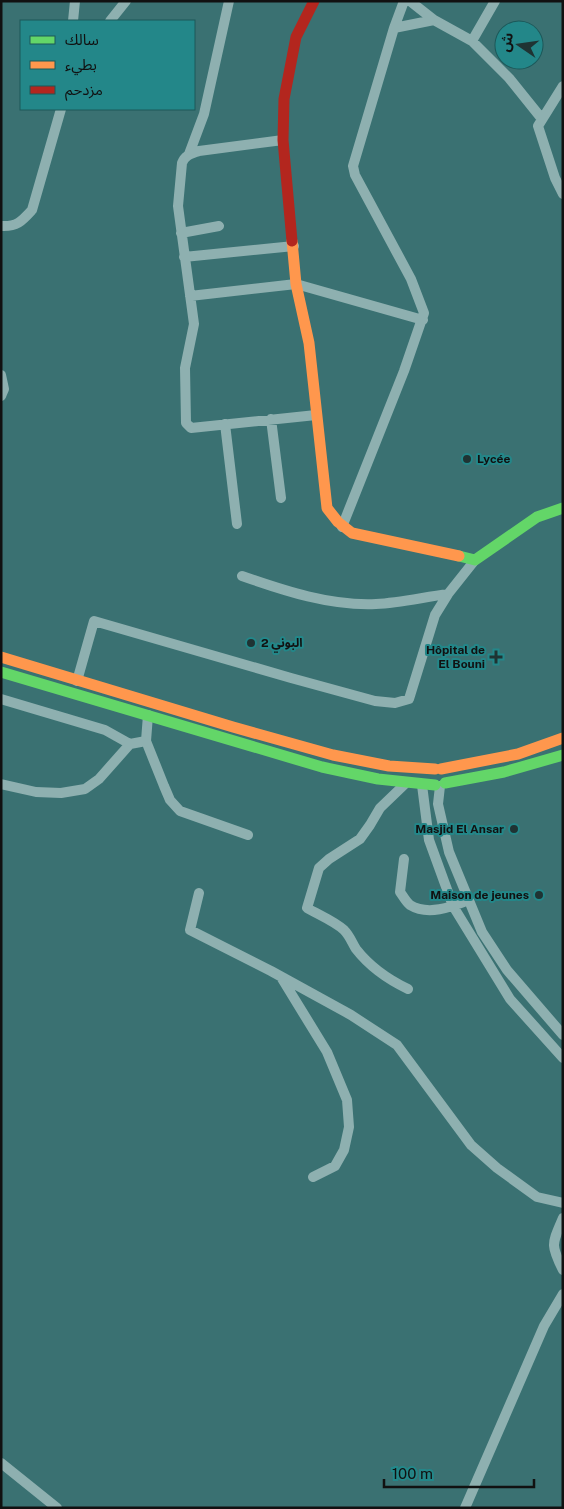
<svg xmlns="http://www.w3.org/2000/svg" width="564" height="1509" font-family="'Public Sans','Noto Sans Arabic',sans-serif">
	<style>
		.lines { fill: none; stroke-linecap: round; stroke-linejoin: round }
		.street { stroke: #8eb0b0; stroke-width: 10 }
		.fast { stroke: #63d668; stroke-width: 11 }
		.slow { stroke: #ff974d; stroke-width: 11 }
		.jam { stroke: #b3261e; stroke-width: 11 }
		.poi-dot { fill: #1f3333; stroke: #238789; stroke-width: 2 }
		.labels { text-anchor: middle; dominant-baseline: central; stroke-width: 4; stroke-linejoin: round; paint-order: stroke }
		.poi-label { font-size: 12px; font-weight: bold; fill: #111; stroke: #238789; text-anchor: end }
	</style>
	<rect width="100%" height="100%" fill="#3a7172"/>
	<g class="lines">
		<!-- street -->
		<path class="street" d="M 410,1 L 434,20
			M 73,21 L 75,1
			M 110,21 L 126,1
			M 394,28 L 434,20 L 472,41 L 509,78 L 542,119
			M 472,41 L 495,1
			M 563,86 L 538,126 L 555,178 L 563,194
			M 283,140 L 199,151 C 191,154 185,155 182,163 L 178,206 L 194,324 L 185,368 L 186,423 L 191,428 L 316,415
			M 189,154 L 204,114 L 229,1
			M 1,226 C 17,227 22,221 32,210 L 61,109
			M 181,233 L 219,226
			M 184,257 L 294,246
			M 190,296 L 296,284 L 423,320
			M 1,375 L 4,389 L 1,396
			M 271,419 L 281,498
			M 225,424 L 237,524
			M 342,527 L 404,371 L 424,313 L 411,279 L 355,175 L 353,166 L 394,28 L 404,1
			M 242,576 C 285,591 330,606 376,604 C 400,603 424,597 448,594
			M 77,681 L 94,621 L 291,678 L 375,701 L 395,703 L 409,699 L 435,615 L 448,594 L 475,560
			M 1,699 L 105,730 L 130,744
			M 148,715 L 146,741 L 164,786 L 170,800 L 180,811 L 248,835
			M 1,784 L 36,792 L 61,793 L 85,789 L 99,779 L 130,744 L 146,741
			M 405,784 L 380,808 L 370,825 L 360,839 L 329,859 L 319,868 L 307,908 C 319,915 334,921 344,930 C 350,936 352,943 356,949 C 370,967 387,979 408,989
			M 422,785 L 429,840 L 453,906 L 510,999 L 563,1058
			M 440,786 L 438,804 L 449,852 L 482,932 L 507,970 L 563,1035
			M 404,859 L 400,892 C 403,896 406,902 410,905 C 428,916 451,907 469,900
			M 199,893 L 190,930 L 271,971 L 351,1015 L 397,1045 L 471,1145 L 497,1168 L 537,1197 L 563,1203
			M 281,977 L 327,1052 L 347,1100 L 349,1127 L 344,1150 L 335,1166 L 313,1177
			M 563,1218 C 552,1244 550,1244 563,1270
			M 1,1463 L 57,1508
			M 465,1508 L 544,1326 L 563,1294"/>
		<!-- fast -->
		<path class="fast" d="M 459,556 L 475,560 L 537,517 L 563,508
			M 1,672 L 322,767 L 378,779 L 435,785
			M 445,783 L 504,772 L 563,755"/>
		<!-- slow -->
		<path class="slow" d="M 292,241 L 296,284 L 309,343 L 327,508 L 338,522 L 352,533 L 459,556
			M 1,657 L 233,727 L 333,755 L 389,766 L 435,769
			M 441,769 L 518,754 L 563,738"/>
		<!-- jam -->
		<path class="jam" d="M 292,241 L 283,140 L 284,99 L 296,37 L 314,1"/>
	</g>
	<!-- markers -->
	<g class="poi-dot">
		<circle cx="467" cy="459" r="5"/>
		<circle cx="251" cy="643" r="5"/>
		<path d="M493.5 649.5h5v5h5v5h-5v5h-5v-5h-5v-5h5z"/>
		<circle cx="514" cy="829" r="5"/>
		<circle cx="539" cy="895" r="5"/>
	</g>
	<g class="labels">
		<!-- poi labels -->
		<g class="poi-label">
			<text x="477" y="459" text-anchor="start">Lycée</text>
			<text x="261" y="643" text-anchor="start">البوني 2</text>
			<text x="485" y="650">Hôpital de<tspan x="485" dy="14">El Bouni</tspan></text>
			<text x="504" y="829">Masjid El Ansar</text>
			<text x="529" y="895">Maison de jeunes</text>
		</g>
	</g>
	<!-- border -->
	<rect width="564" height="1509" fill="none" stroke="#111111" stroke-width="5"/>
	<!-- legend -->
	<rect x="20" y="20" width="175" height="90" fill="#238789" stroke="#1c5859"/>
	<rect x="30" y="36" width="25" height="8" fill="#63d668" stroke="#1c5859"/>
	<text x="65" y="45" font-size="15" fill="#111111">سالك</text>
	<rect x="30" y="61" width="25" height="8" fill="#ff974d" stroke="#1c5859"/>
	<text x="65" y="70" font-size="15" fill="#111111">بطيء</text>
	<rect x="30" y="86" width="25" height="8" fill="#b3261e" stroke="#1c5859"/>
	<text x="65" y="95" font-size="15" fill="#111111">مزدحم</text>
	<!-- north arrow -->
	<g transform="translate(519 45) rotate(283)"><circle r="24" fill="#238789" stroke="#1c5859"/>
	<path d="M0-4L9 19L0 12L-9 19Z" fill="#1f3333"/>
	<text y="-8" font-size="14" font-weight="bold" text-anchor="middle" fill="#111111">ش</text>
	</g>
	<!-- scale -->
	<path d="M384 1479v8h150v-8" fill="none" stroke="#111111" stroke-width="2.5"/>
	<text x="392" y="1479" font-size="15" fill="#111111" stroke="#238789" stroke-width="4" paint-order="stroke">100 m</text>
</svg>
